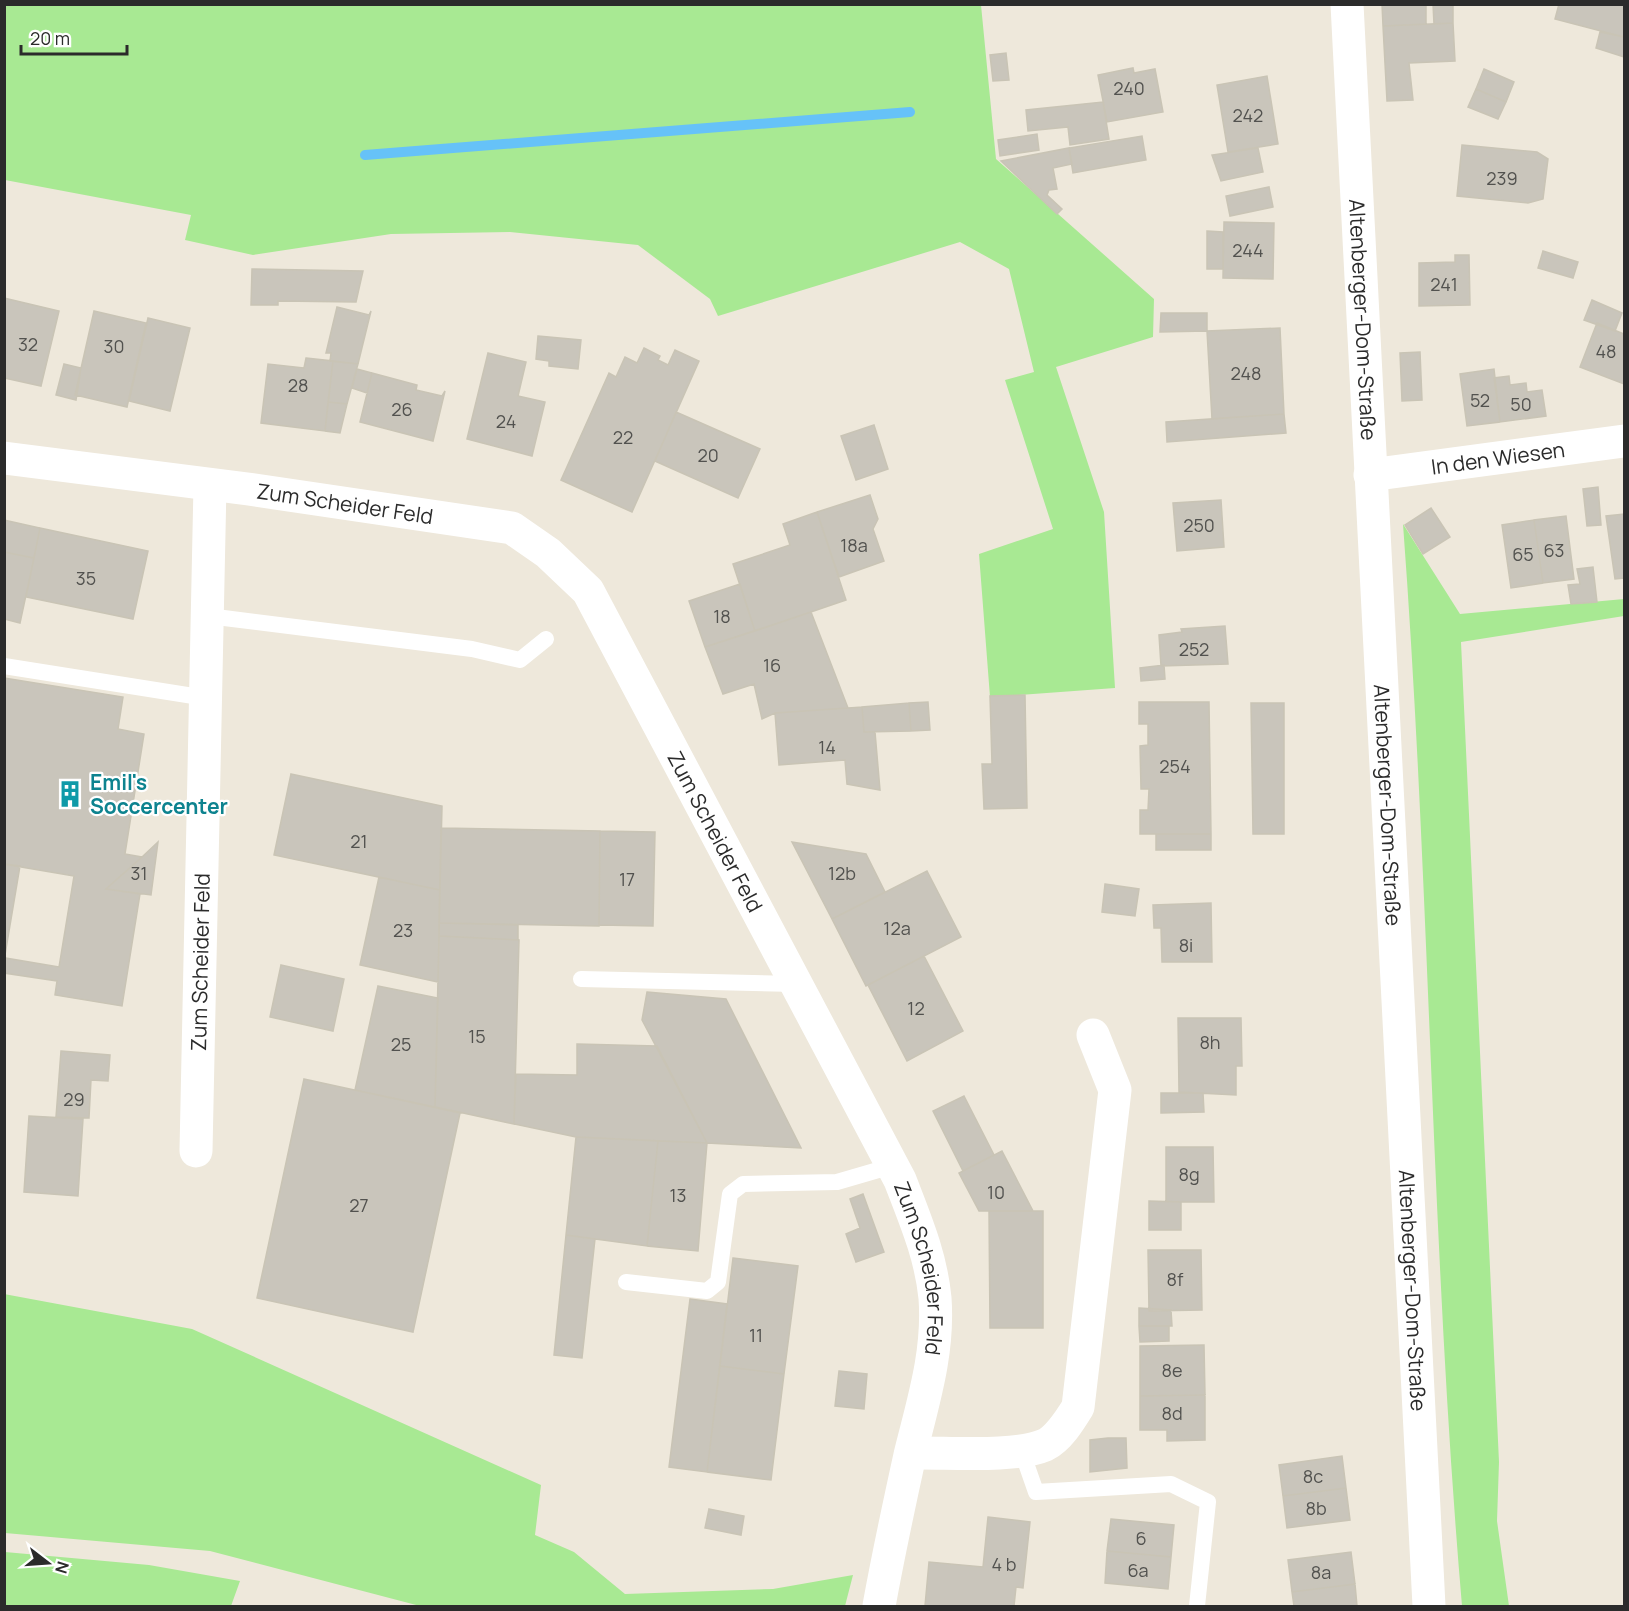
<svg xmlns="http://www.w3.org/2000/svg" width="1629" height="1611" font-family="Manrope,sans-serif">
	<style>
		.green { fill: #a8e993 }
		.lines { fill: none; stroke-linecap: round; stroke-linejoin: round }
		.stream { stroke: #66c2f8; stroke-width: 10 }
		.building { fill: #c9c5bb; stroke: #c9c4b5; stroke-width: 1.5 }
		.service { stroke: #fff; stroke-width: 16 }
		.minor { stroke: #fff; stroke-width: 33 }
		.secondary { stroke: #fff; stroke-width: 33 }
		.labels { text-anchor: middle; dominant-baseline: central; stroke-width: 4.5; stroke-linejoin: round; paint-order: stroke }
		.number-label { font-size: 18px; fill: #52524f }
		.street-label { font-size: 21px; fill: #2b2b2b; stroke: #fff }
		.culture-label { font-size: 21px; font-weight: bold; fill: #0d838f; stroke: #fff; text-anchor: start }
	</style>
	<rect width="100%" height="100%" fill="#eee8db"/>
	<!-- green -->
	<path class="green" d="M 4,5 L 981,5 L 996,159 L 1154,299 L 1153,337 L 1056,367 L 1104,512 L 1115,688 L 990,697 L 979,554 L 1053,529 L 1005,380 L 1034,372 L 1009,269 L 960,242 L 718,316 L 710,299 L 638,245 L 510,232 L 391,234 L 253,255 L 185,240 L 191,215 L 5,180 Z
		M 1403,524 L 1460,614 L 1624,599 L 1624,616 L 1461,642 L 1499,1462 L 1497,1521 L 1509,1606 L 1462,1606 C 1431,1246 1430,884 1403,524 Z
		M 4,1294 L 192,1329 L 541,1485 L 535,1535 L 574,1552 L 625,1594 L 773,1589 L 853,1575 L 845,1606 L 420,1606 L 210,1551 L 5,1533 Z
		M 5,1552 L 149,1565 L 240,1581 L 231,1606 L 5,1606 Z"/>
	<g class="lines">
		<!-- stream -->
		<path class="stream" d="M 365,155 L 910,112"/>
	</g>
	<!-- building -->
	<path class="building" d="M 1382,4 L 1426,4 L 1426,24 L 1383,26 Z
		M 1433,4 L 1453,4 L 1453,23 L 1434,24 Z
		M 1559,4 L 1624,4 L 1624,37 L 1555,19 Z
		M 1453,23 L 1455,61 L 1409,63 L 1413,100 L 1387,101 L 1383,26 Z
		M 1600,32 L 1624,37 L 1624,57 L 1596,48 Z
		M 1006,53 L 1009,80 L 993,81 L 990,55 Z
		M 1133,68 L 1134,73 L 1155,69 L 1163,112 L 1107,122 L 1098,75 Z
		M 1484,69 L 1514,82 L 1506,102 L 1476,89 Z
		M 1267,76 L 1278,144 L 1228,152 L 1217,85 Z
		M 1476,89 L 1506,102 L 1498,119 L 1468,107 Z
		M 1103,102 L 1109,139 L 1070,145 L 1068,127 L 1028,131 L 1026,110 Z
		M 1037,134 L 1039,150 L 1000,156 L 998,140 Z
		M 1142,136 L 1146,160 L 1073,173 L 1069,148 Z
		M 1462,145 L 1537,152 L 1548,159 L 1543,199 L 1528,203 L 1457,196 Z
		M 1069,148 L 1072,164 L 1053,168 L 1057,189 L 1049,190 L 1047,195 L 1062,209 L 1057,214 L 1001,161 Z
		M 1258,148 L 1263,172 L 1221,181 L 1212,155 Z
		M 1269,187 L 1273,207 L 1230,216 L 1226,196 Z
		M 1224,222 L 1274,223 L 1273,279 L 1223,278 Z
		M 1207,231 L 1223,232 L 1223,269 L 1207,269 Z
		M 1543,251 L 1578,262 L 1573,278 L 1538,268 Z
		M 1455,255 L 1469,255 L 1470,305 L 1419,306 L 1419,263 L 1455,262 Z
		M 252,269 L 363,271 L 356,302 L 278,301 L 278,305 L 251,305 Z
		M 4,298 L 59,311 L 41,386 L 4,378 Z
		M 1592,300 L 1622,313 L 1615,331 L 1584,320 Z
		M 337,307 L 369,315 L 371,311 L 358,364 L 330,361 L 331,353 L 326,353 Z
		M 94,311 L 146,323 L 127,407 L 75,395 Z
		M 1161,313 L 1207,313 L 1207,331 L 1160,332 Z
		M 148,318 L 190,328 L 170,411 L 129,401 Z
		M 1597,323 L 1624,334 L 1624,384 L 1580,367 Z
		M 1280,328 L 1284,414 L 1212,419 L 1207,331 Z
		M 538,336 L 581,340 L 578,369 L 549,366 L 549,361 L 536,359 Z
		M 644,348 L 660,356 L 658,360 L 668,365 L 675,350 L 699,361 L 632,512 L 561,480 L 609,373 L 616,377 L 625,357 L 637,363 Z
		M 1420,352 L 1422,400 L 1402,401 L 1400,353 Z
		M 488,353 L 526,362 L 518,396 L 545,402 L 532,456 L 467,439 Z
		M 306,358 L 333,361 L 325,431 L 261,423 L 268,364 L 304,368 Z
		M 333,361 L 358,364 L 347,404 L 328,402 Z
		M 64,364 L 81,368 L 76,400 L 56,395 Z
		M 357,369 L 372,373 L 367,393 L 352,388 Z
		M 1494,369 L 1500,422 L 1467,426 L 1460,374 Z
		M 372,373 L 417,385 L 416,390 L 442,396 L 445,391 L 433,441 L 360,422 Z
		M 1509,376 L 1510,385 L 1526,383 L 1527,392 L 1542,390 L 1546,416 L 1500,422 L 1494,378 Z
		M 328,402 L 347,404 L 340,433 L 325,431 Z
		M 676,412 L 760,449 L 738,498 L 655,461 Z
		M 1284,414 L 1286,433 L 1167,442 L 1166,422 Z
		M 874,425 L 888,469 L 856,480 L 841,436 Z
		M 1598,487 L 1601,525 L 1587,526 L 1583,489 Z
		M 870,495 L 878,519 L 873,529 L 884,561 L 839,577 L 817,512 Z
		M 1221,500 L 1224,547 L 1177,551 L 1173,503 Z
		M 1431,508 L 1450,537 L 1423,554 L 1405,525 Z
		M 817,512 L 846,600 L 755,631 L 733,564 L 790,545 L 783,524 Z
		M 1624,514 L 1624,578 L 1615,579 L 1606,516 Z
		M 1566,516 L 1574,579 L 1543,583 L 1534,520 Z
		M 4,520 L 40,528 L 34,558 L 4,552 Z
		M 1534,520 L 1543,583 L 1511,588 L 1502,525 Z
		M 40,528 L 148,551 L 133,619 L 26,597 Z
		M 4,552 L 34,558 L 20,623 L 4,619 Z
		M 1593,567 L 1597,602 L 1571,604 L 1568,585 L 1580,584 L 1577,569 Z
		M 740,584 L 755,631 L 705,647 L 689,601 Z
		M 811,612 L 848,708 L 775,713 L 762,719 L 754,684 L 723,694 L 705,647 Z
		M 1225,626 L 1228,664 L 1161,666 L 1159,635 L 1182,632 L 1181,629 Z
		M 1164,665 L 1165,679 L 1141,681 L 1140,668 Z
		M 4,678 L 123,697 L 118,729 L 144,734 L 125,854 L 142,857 L 106,889 L 140,894 L 122,1006 L 55,995 L 57,981 L 4,973 L 5,958 L 59,967 L 74,876 L 4,864 Z
		M 1025,695 L 1027,808 L 984,809 L 982,764 L 992,764 L 990,696 Z
		M 928,702 L 930,730 L 911,731 L 909,703 Z
		M 1139,702 L 1209,702 L 1211,834 L 1140,834 L 1140,810 L 1148,810 L 1149,789 L 1141,789 L 1140,746 L 1148,745 L 1148,724 L 1139,724 Z
		M 909,703 L 911,731 L 864,732 L 862,707 Z
		M 1251,703 L 1284,703 L 1284,834 L 1253,834 Z
		M 862,707 L 864,732 L 875,732 L 880,790 L 847,784 L 845,760 L 779,765 L 775,713 Z
		M 291,774 L 442,806 L 440,890 L 274,855 Z
		M 441,828 L 600,831 L 599,926 L 439,923 Z
		M 600,831 L 655,832 L 653,926 L 599,925 Z
		M 1156,834 L 1211,834 L 1211,850 L 1156,850 Z
		M 158,842 L 151,895 L 106,889 L 142,857 Z
		M 792,842 L 866,854 L 885,892 L 832,919 Z
		M 4,864 L 20,866 L 4,961 Z
		M 927,871 L 961,937 L 866,986 L 832,919 Z
		M 379,877 L 440,890 L 438,982 L 360,965 Z
		M 1105,884 L 1139,889 L 1135,916 L 1102,912 Z
		M 1211,903 L 1212,962 L 1162,962 L 1161,928 L 1154,928 L 1153,905 Z
		M 439,923 L 518,925 L 518,940 L 439,936 Z
		M 439,936 L 519,940 L 514,1124 L 435,1107 Z
		M 924,956 L 963,1031 L 907,1061 L 868,985 Z
		M 281,965 L 344,979 L 333,1031 L 270,1017 Z
		M 378,986 L 438,998 L 435,1107 L 355,1090 Z
		M 647,992 L 726,999 L 801,1148 L 707,1143 L 642,1020 Z
		M 1178,1018 L 1241,1018 L 1242,1066 L 1236,1066 L 1236,1095 L 1179,1092 Z
		M 577,1044 L 657,1046 L 707,1143 L 576,1137 L 514,1124 L 516,1074 L 577,1075 Z
		M 61,1051 L 110,1055 L 108,1081 L 91,1080 L 89,1118 L 56,1117 Z
		M 304,1079 L 460,1113 L 413,1332 L 257,1298 Z
		M 1161,1093 L 1203,1093 L 1204,1112 L 1161,1113 Z
		M 964,1096 L 994,1155 L 963,1171 L 933,1111 Z
		M 29,1116 L 83,1119 L 78,1196 L 24,1192 Z
		M 576,1137 L 658,1141 L 647,1246 L 566,1235 Z
		M 658,1141 L 707,1143 L 698,1251 L 647,1246 Z
		M 1166,1147 L 1213,1147 L 1214,1202 L 1166,1202 Z
		M 1002,1151 L 1033,1211 L 979,1211 L 959,1173 Z
		M 863,1194 L 884,1252 L 856,1262 L 846,1234 L 860,1228 L 850,1199 Z
		M 1149,1201 L 1181,1202 L 1181,1230 L 1149,1230 Z
		M 989,1211 L 1043,1211 L 1043,1328 L 990,1328 Z
		M 566,1235 L 595,1239 L 582,1358 L 554,1355 Z
		M 1148,1250 L 1201,1250 L 1202,1310 L 1149,1311 Z
		M 733,1258 L 798,1266 L 784,1374 L 720,1366 Z
		M 690,1299 L 727,1304 L 707,1472 L 669,1467 Z
		M 1139,1308 L 1171,1310 L 1172,1326 L 1139,1326 Z
		M 1139,1326 L 1169,1326 L 1169,1341 L 1140,1342 Z
		M 1204,1345 L 1205,1395 L 1140,1396 L 1140,1346 Z
		M 720,1366 L 784,1374 L 771,1480 L 707,1472 Z
		M 839,1371 L 867,1374 L 864,1409 L 835,1406 Z
		M 1205,1395 L 1205,1440 L 1167,1441 L 1167,1430 L 1140,1430 L 1140,1396 Z
		M 1108,1438 L 1126,1438 L 1127,1468 L 1090,1472 L 1090,1440 Z
		M 1342,1456 L 1346,1488 L 1283,1496 L 1279,1465 Z
		M 1346,1488 L 1350,1520 L 1287,1528 L 1283,1496 Z
		M 709,1509 L 744,1516 L 741,1535 L 705,1528 Z
		M 988,1517 L 1030,1522 L 1023,1588 L 1016,1587 L 1014,1606 L 925,1606 L 929,1562 L 983,1567 Z
		M 1111,1519 L 1174,1525 L 1171,1557 L 1107,1551 Z
		M 1107,1551 L 1171,1557 L 1168,1589 L 1105,1583 Z
		M 1351,1552 L 1355,1584 L 1292,1592 L 1288,1560 Z
		M 1355,1584 L 1357,1606 L 1294,1606 L 1292,1592 Z"/>
	<g class="lines">
		<!-- service -->
		<path class="service" d="M 208,616 L 472,649 L 520,660 L 546,639
			M 4,666 L 206,698
			M 581,979 L 796,984
			M 626,1282 L 707,1291 L 718,1282 L 730,1194 L 743,1184 L 837,1182 L 892,1166
			M 1022,1452 L 1036,1492 L 1171,1484 L 1208,1502 L 1197,1606"/>
		<!-- minor -->
		<g class="minor">
			<path id="s1" d="M 4,458 L 248,489 L 512,528 L 548,553 L 588,591 L 900,1180 C 915,1219 931,1256 935,1298 C 939,1353 923,1402 910,1455 C 899,1505 888,1556 879,1606"/>
			<path id="s2" d="M 1370,475 L 1624,441"/>
			<path id="s3" d="M 196,1151 L 210,485"/>
			<path d="M 911,1453 C 946,1452 1015,1458 1045,1445 C 1059,1438 1070,1420 1078,1407 L 1115,1090 L 1093,1035"/>
		</g>
		<!-- secondary -->
		<path class="secondary" id="s4" d="M 1347,4 L 1429,1606"/>
	</g>
	<!-- icons -->
	<defs>
		<symbol id="building-bare" viewBox="-9 -9 18 18"><path d="M-4-6H4V6H1V3H-1V6H-4ZM-2.5-4.3h1.7v1.8h-1.7ZM.8-4.3h1.7v1.8H.8ZM-2.5-1h1.7V.8h-1.7ZM.8-1h1.7V.8H.8Z" fill="#0f9aa8" stroke="#fff" stroke-width="2.5" paint-order="stroke"/></symbol>
	</defs>
	<g fill-rule="evenodd">
		<use href="#building-bare" x="51" y="775" width="38" height="38"/>
	</g>
	<g class="labels">
		<!-- number labels -->
		<g class="number-label">
			<text x="1129" y="88">240</text>
			<text x="1248" y="115">242</text>
			<text x="1502" y="178">239</text>
			<text x="1248" y="250">244</text>
			<text x="1444" y="284">241</text>
			<text x="28" y="344">32</text>
			<text x="114" y="346">30</text>
			<text x="1606" y="351">48</text>
			<text x="1246" y="373">248</text>
			<text x="298" y="385">28</text>
			<text x="1480" y="400">52</text>
			<text x="1521" y="404">50</text>
			<text x="402" y="409">26</text>
			<text x="506" y="421">24</text>
			<text x="623" y="437">22</text>
			<text x="708" y="455">20</text>
			<text x="1199" y="525">250</text>
			<text x="854" y="545">18a</text>
			<text x="1554" y="550">63</text>
			<text x="1523" y="554">65</text>
			<text x="86" y="578">35</text>
			<text x="722" y="616">18</text>
			<text x="1194" y="649">252</text>
			<text x="772" y="665">16</text>
			<text x="827" y="747">14</text>
			<text x="1175" y="766">254</text>
			<text x="359" y="841">21</text>
			<text x="139" y="873">31</text>
			<text x="842" y="873">12b</text>
			<text x="627" y="879">17</text>
			<text x="897" y="928">12a</text>
			<text x="403" y="930">23</text>
			<text x="1186" y="945">8i</text>
			<text x="916" y="1008">12</text>
			<text x="477" y="1036">15</text>
			<text x="1210" y="1042">8h</text>
			<text x="401" y="1044">25</text>
			<text x="74" y="1099">29</text>
			<text x="1189" y="1174">8g</text>
			<text x="996" y="1192">10</text>
			<text x="678" y="1195">13</text>
			<text x="359" y="1205">27</text>
			<text x="1175" y="1279">8f</text>
			<text x="756" y="1335">11</text>
			<text x="1172" y="1370">8e</text>
			<text x="1172" y="1413">8d</text>
			<text x="1313" y="1476">8c</text>
			<text x="1316" y="1508">8b</text>
			<text x="1141" y="1538">6</text>
			<text x="1004" y="1564">4 b</text>
			<text x="1138" y="1570">6a</text>
			<text x="1321" y="1572">8a</text>
		</g>
		<!-- street labels -->
		<g class="street-label">
			<text stroke="none"><textPath href="#s4" startOffset="316">Altenberger-Dom-Straße</textPath></text>
			<text stroke="none"><textPath href="#s2" startOffset="129">In den Wiesen</textPath></text>
			<text stroke="none"><textPath href="#s1" startOffset="344">Zum Scheider Feld</textPath></text>
			<text stroke="none"><textPath href="#s4" startOffset="802">Altenberger-Dom-Straße</textPath></text>
			<text stroke="none"><textPath href="#s1" startOffset="884">Zum Scheider Feld</textPath></text>
			<text stroke="none"><textPath href="#s3" startOffset="189">Zum Scheider Feld</textPath></text>
			<text stroke="none"><textPath href="#s1" startOffset="1370">Zum Scheider Feld</textPath></text>
			<text stroke="none"><textPath href="#s4" startOffset="1288">Altenberger-Dom-Straße</textPath></text>
		</g>
		<!-- culture labels -->
		<g class="culture-label">
			<text x="90" y="782">Emil's<tspan x="90" dy="24">Soccercenter</tspan></text>
		</g>
	</g>
	<!-- border -->
	<rect width="1629" height="1611" fill="none" stroke="#2b2b2b" stroke-width="12"/>
	<!-- north arrow -->
	<g transform="translate(48 1563) rotate(107)" stroke="#ffffff" stroke-width="4.5" paint-order="stroke">
	<path d="M0-4.5L10 22L0 15L-10 22Z" fill="#2b2b2b"/>
	<text y="-9" font-size="16" font-weight="bold" text-anchor="middle" fill="#2b2b2b">N</text>
	</g>
	<!-- scale -->
	<path d="M21 45v9h106v-9" fill="none" stroke="#2b2b2b" stroke-width="3"/>
	<text x="30" y="45" font-size="18" fill="#2b2b2b" stroke="#ffffff" stroke-width="4.5" paint-order="stroke">20 m</text>
</svg>
